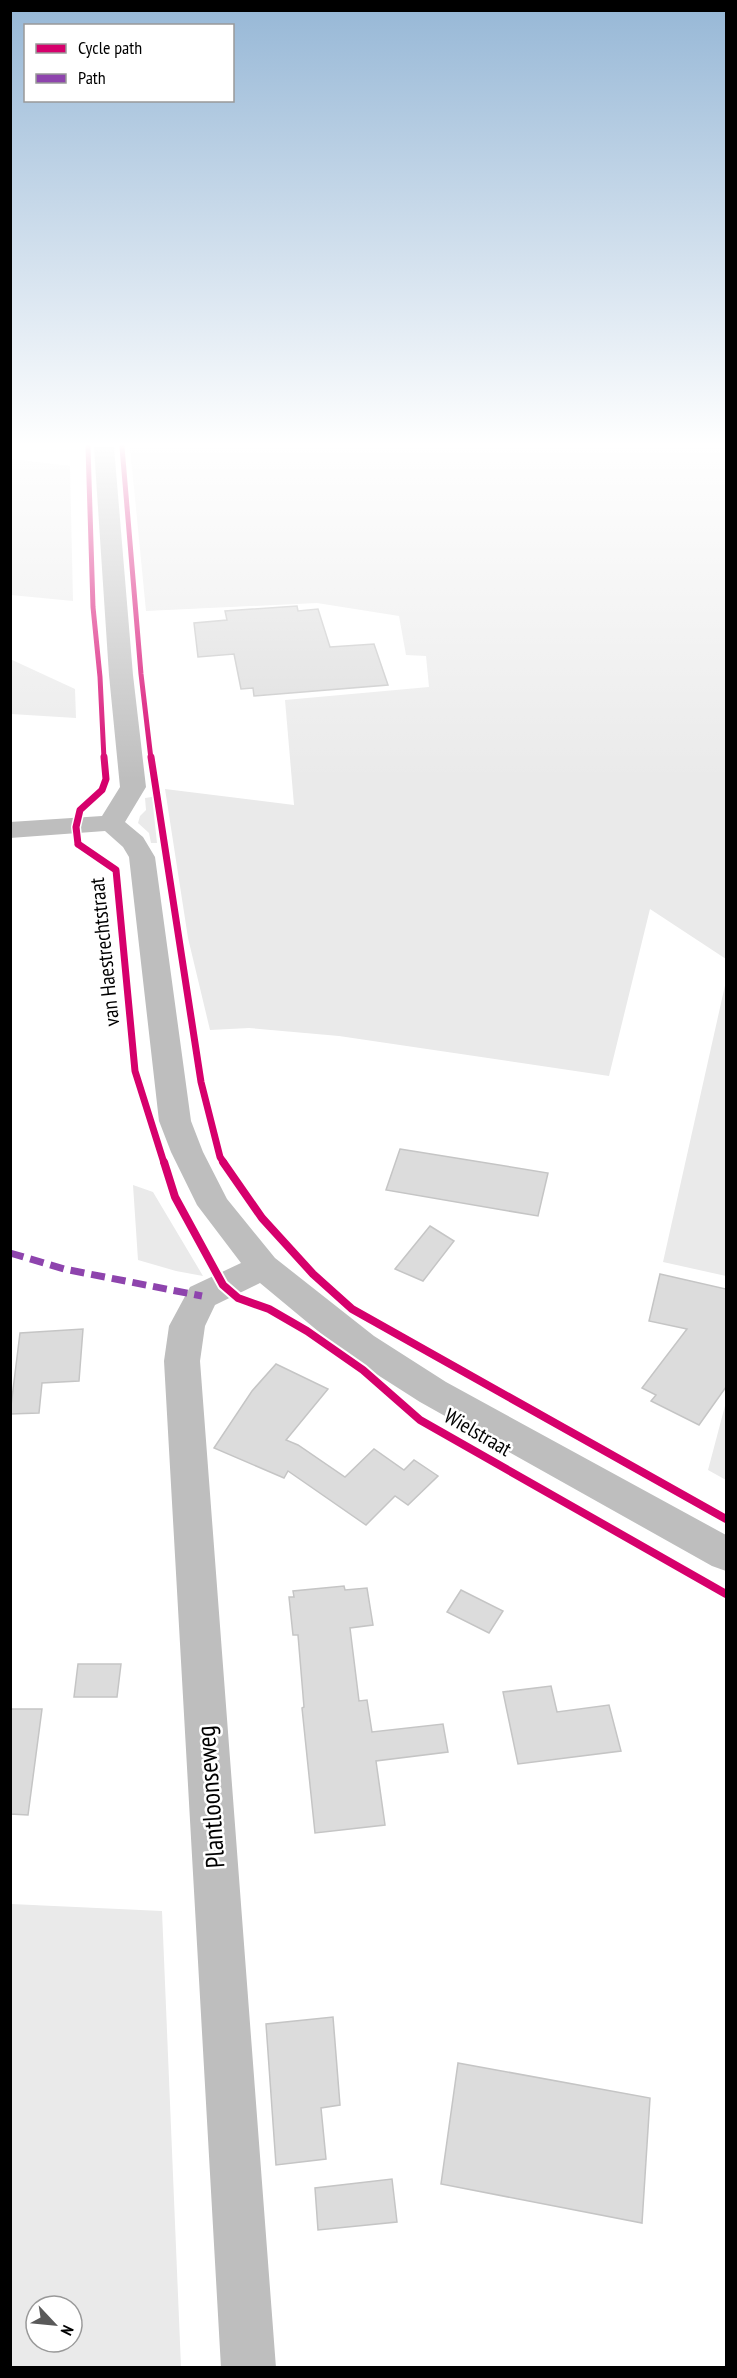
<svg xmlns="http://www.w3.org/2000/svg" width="737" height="2378" font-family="'PT Sans Narrow',sans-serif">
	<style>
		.green { fill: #eaeaea; fill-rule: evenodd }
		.building { fill: #dcdcdc; stroke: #c5c5c5; stroke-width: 1.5 }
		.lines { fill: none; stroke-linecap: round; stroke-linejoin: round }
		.minor { fill: #bebebe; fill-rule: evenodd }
		.quiet { stroke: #8e44ad; stroke-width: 7; stroke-dasharray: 14 7; stroke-linecap: butt }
		.cycleway-far2-casing { stroke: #fff; stroke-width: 8 }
		.cycleway-far1-casing { stroke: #fff; stroke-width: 10 }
		.cycleway-casing { stroke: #fff; stroke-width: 12 }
		.cycleway-far2 { stroke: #d6006c; stroke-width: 5 }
		.cycleway-far1 { stroke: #d6006c; stroke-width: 7 }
		.cycleway { stroke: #d6006c; stroke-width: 8 }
		.labels { text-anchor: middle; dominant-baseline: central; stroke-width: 5; stroke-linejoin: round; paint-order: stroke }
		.street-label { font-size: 21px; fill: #000; stroke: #fff }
		.near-street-label { font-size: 26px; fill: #000; stroke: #fff }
	</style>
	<rect width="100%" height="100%" fill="#fff"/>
	<!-- green -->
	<path class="green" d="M 130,447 L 726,447 L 726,959 L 650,909 L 609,1076 L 339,1036 L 249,1028 L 210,1030 L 188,938 L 165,789 L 294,805 L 285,700 L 429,687 L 426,656 L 406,655 L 399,616 L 317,603 L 146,611 Z
		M 11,459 L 70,466 L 73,601 L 11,595 Z
		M 10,659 L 75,689 L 76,718 L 11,714 Z
		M 152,797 L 157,843 L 151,843 L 149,833 L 138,823 L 140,816 L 146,810 L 145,798 Z
		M 726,981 L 726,1276 L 663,1262 Z
		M 133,1185 L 153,1192 L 203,1276 L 176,1271 L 138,1260 Z
		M 726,1402 L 726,1480 L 708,1470 Z
		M 11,1904 L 162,1911 L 181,2367 L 11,2367 ZM 36,2306 L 72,2306 L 72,2342 L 36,2342 Z"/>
	<!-- building -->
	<path class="building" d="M 297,606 L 298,611 L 318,609 L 330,647 L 374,644 L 388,685 L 254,696 L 253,688 L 241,689 L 234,654 L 198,657 L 194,623 L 227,620 L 225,611 Z
		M 400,1149 L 548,1173 L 538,1216 L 386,1190 Z
		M 430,1226 L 454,1241 L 423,1281 L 395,1269 Z
		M 660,1274 L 726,1289 L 726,1387 L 699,1425 L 651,1401 L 656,1395 L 642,1388 L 687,1329 L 649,1321 Z
		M 83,1329 L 79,1381 L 42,1383 L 39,1413 L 10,1414 L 20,1333 Z
		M 276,1364 L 328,1389 L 286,1440 L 298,1445 L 345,1477 L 374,1449 L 404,1470 L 414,1460 L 438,1476 L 408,1505 L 395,1496 L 366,1525 L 288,1471 L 284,1478 L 214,1448 L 252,1391 Z
		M 344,1586 L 345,1590 L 367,1588 L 373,1625 L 350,1628 L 359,1701 L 367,1700 L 372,1732 L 443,1724 L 448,1752 L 376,1761 L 385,1825 L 315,1833 L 302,1708 L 304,1707 L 298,1635 L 293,1635 L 289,1597 L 294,1597 L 293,1591 Z
		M 461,1590 L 503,1611 L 489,1633 L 447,1612 Z
		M 78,1664 L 121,1664 L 117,1697 L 74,1697 Z
		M 551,1686 L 557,1712 L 609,1705 L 621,1751 L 518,1764 L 503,1692 Z
		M 10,1709 L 42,1709 L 28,1815 L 10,1814 Z
		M 333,2017 L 340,2105 L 321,2108 L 326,2159 L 276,2165 L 266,2024 Z
		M 458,2063 L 650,2098 L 642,2223 L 441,2184 Z
		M 392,2179 L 397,2222 L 318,2230 L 315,2188 Z"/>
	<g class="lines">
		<!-- minor -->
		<path class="minor" d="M 94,447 L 114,447 L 133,675 L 146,787 L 125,822 L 143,837 L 155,857 L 191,1121 L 203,1152 L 227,1199 L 275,1258 L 374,1336 L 446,1382 L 726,1535 L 726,1571 L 712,1566 L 420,1402 L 348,1356 L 260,1283 L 215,1305 L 205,1326 L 200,1361 L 276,2368 L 221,2368 L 164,1361 L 169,1326 L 190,1287 L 241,1263 L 197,1205 L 171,1152 L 159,1121 L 129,857 L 123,847 L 105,831 L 10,838 L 10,822 L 102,816 L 120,787 L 109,675 Z"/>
		<!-- quiet -->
		<path class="quiet" d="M 10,1253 L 64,1269 L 202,1296"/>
		<defs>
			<path id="cycleway-far2" d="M 88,447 L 93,607 L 100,677 L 104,759
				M 122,447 L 141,674 L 151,759"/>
			<path id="cycleway-far1" d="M 151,757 L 201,1082 L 220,1157 L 224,1163
				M 78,844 L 116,870 L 135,1071 L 164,1163
				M 78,844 L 76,827 L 80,810 L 102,790 L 106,779 L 104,757"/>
			<path id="cycleway" d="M 164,1162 L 175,1197 L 223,1285 L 238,1298 L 269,1309 L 307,1331 L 363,1370 L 420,1420 L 726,1594
				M 223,1162 L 262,1218 L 313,1274 L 352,1309 L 726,1519"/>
		</defs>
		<!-- cycleway-far2 casing -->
		<use href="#cycleway-far2" class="cycleway-far2-casing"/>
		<!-- cycleway-far1 casing -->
		<use href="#cycleway-far1" class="cycleway-far1-casing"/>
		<!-- cycleway casing -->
		<use href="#cycleway" class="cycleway-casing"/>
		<!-- cycleway-far2 -->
		<use href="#cycleway-far2" class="cycleway-far2"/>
		<!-- cycleway-far1 -->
		<use href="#cycleway-far1" class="cycleway-far1"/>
		<!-- cycleway -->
		<use href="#cycleway" class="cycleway"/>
	</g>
	<!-- sky -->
	<linearGradient id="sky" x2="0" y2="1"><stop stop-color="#96b7d6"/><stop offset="0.57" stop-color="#fff"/><stop offset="1" stop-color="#fff" stop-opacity="0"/></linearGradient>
	<rect width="737" height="780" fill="url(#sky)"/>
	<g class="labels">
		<!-- street labels -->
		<g class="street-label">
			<text transform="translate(104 952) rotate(-96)">van Haestrechtstraat</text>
			<text transform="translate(478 1432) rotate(30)">Wielstraat</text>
		</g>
		<!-- near-street labels -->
		<g class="near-street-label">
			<text transform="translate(210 1797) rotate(-94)">Plantloonseweg</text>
		</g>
	</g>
	<!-- border -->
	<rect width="737" height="2378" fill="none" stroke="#000000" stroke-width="24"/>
	<!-- legend -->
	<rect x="24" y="24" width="210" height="78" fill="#ffffff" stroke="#999999" stroke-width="1.5"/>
	<rect x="36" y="44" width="30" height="9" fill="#d6006c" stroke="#999999" stroke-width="1.5"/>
	<text x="78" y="54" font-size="18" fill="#000000">Cycle path</text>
	<rect x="36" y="74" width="30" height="9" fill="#8e44ad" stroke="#999999" stroke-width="1.5"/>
	<text x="78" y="84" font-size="18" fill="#000000">Path</text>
	<!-- north arrow -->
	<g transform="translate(54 2324) rotate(116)"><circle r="28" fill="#ffffff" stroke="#999999" stroke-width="1.5"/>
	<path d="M0-4.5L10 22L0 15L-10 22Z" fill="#595959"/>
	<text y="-9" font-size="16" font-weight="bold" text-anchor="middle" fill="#000000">N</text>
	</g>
</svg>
